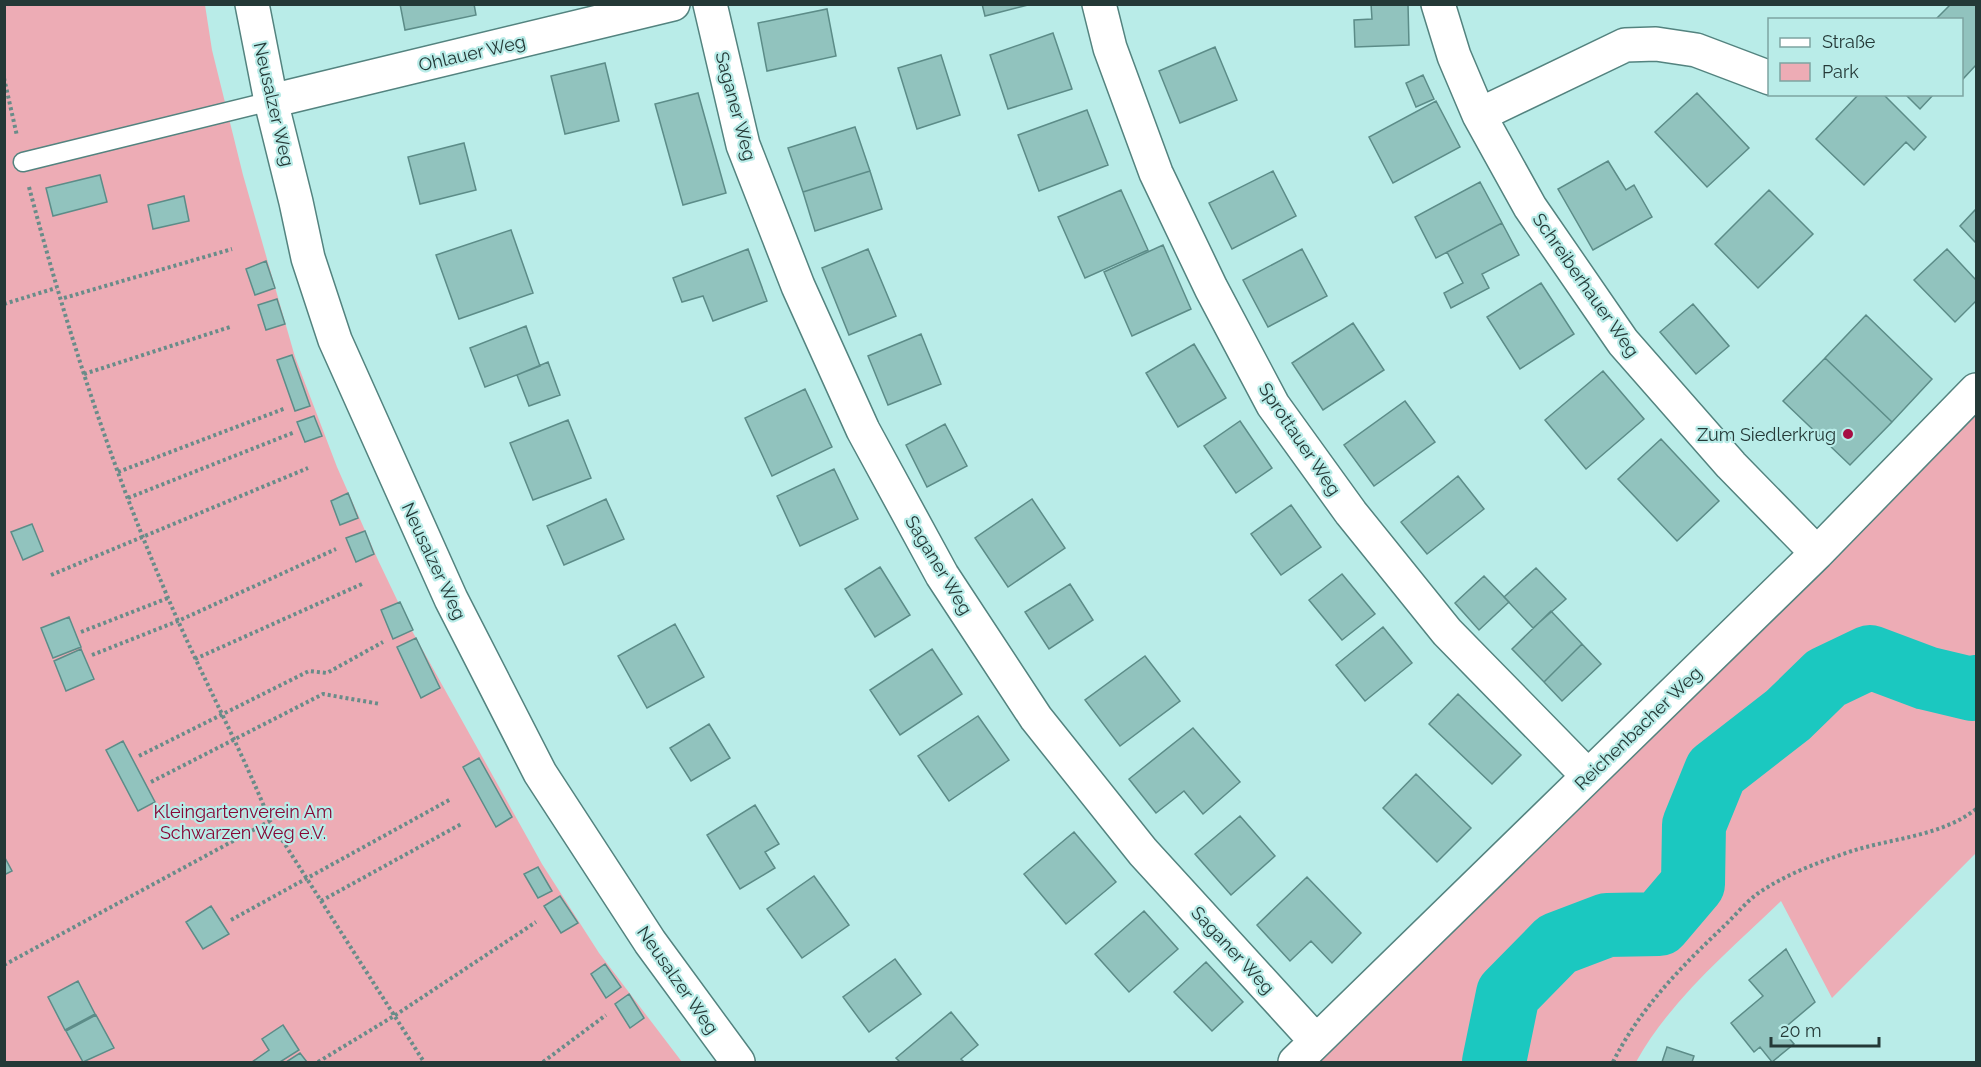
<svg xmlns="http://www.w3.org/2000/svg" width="1981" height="1067" font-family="Raleway,sans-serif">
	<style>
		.green { fill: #edacb5 }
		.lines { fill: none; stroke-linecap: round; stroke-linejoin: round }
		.river { stroke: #1bc8c0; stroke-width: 64 }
		.building { fill: #91c3be; stroke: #5c8c88; stroke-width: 1.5 }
		.service-casing { stroke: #53837f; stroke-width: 21 }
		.minor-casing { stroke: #53837f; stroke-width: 36 }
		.tertiary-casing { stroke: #53837f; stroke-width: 36 }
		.path { stroke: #698c89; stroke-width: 4; stroke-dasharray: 3 3; stroke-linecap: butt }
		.service { stroke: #fff; stroke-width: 18 }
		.minor { stroke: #fff; stroke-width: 33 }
		.tertiary { stroke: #fff; stroke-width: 33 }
		.poi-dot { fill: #a60e43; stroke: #b9ece8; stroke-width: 2 }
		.labels { text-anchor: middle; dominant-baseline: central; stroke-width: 4.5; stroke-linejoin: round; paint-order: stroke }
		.street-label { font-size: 18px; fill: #243937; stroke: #b9ece8 }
		.poi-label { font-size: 18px; fill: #243937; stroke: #b9ece8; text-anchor: end }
		.park-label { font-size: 18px; fill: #870635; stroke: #b9ece8 }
	</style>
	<rect width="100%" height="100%" fill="#b9ece8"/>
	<!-- green -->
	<path class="green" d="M 5,5 L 205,5 L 212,50 L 243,175 L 295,357 L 337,467 L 378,560 L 411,629 L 542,864 L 599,953 L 682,1062 L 5,1062 Z
		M 1976,405 L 1976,853 L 1832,998 L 1781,901 C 1729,951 1671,999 1636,1062 L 1318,1062 Z"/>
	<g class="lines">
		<!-- river -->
		<path class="river" d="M 1494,1062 L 1508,994 L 1557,944 L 1607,925 L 1659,924 L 1693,884 L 1694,825 L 1716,771 L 1788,715 L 1826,678 L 1870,657 L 1926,678 L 1972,689 L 1976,687"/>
	</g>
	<!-- building -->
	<path class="building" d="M 400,4 L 474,4 L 476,15 L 405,30 Z
		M 982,4 L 1032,4 L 985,16 Z
		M 1371,4 L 1408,4 L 1409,45 L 1355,47 L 1354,20 L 1372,19 Z
		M 1951,4 L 1976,4 L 1976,65 L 1962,80 L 1962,20 L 1935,20 Z
		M 827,9 L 836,56 L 767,71 L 758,23 Z
		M 1053,33 L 1072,89 L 1008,109 L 990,55 Z
		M 1215,47 L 1237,100 L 1180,123 L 1159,71 Z
		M 941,55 L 960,115 L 917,129 L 898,68 Z
		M 605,63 L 619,121 L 565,134 L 551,76 Z
		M 1423,75 L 1434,99 L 1416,107 L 1406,83 Z
		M 698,93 L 726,193 L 683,205 L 655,104 Z
		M 1697,93 L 1749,148 L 1707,187 L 1655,132 Z
		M 1859,94 L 1883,94 L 1926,137 L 1914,150 L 1906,142 L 1864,185 L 1816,139 Z
		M 1905,94 L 1934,94 L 1920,109 Z
		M 1436,101 L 1460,147 L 1393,183 L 1369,137 Z
		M 1087,110 L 1108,165 L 1039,191 L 1018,135 Z
		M 855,127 L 870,171 L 803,192 L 788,148 Z
		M 464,143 L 476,190 L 420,204 L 408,157 Z
		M 1608,161 L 1626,190 L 1634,185 L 1652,217 L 1593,250 L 1558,189 Z
		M 870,171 L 882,209 L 815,231 L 803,192 Z
		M 1273,171 L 1296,216 L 1232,249 L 1209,203 Z
		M 100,175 L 107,202 L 53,216 L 46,188 Z
		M 1480,182 L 1502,223 L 1436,258 L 1415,217 Z
		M 1121,190 L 1148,250 L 1085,278 L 1058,217 Z
		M 1769,190 L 1813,234 L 1758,288 L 1715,244 Z
		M 184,196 L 189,221 L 153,229 L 148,205 Z
		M 1976,209 L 1976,243 L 1960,226 Z
		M 1502,223 L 1519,255 L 1482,274 L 1489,288 L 1451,308 L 1444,293 L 1463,283 L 1447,252 Z
		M 511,230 L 533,293 L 459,319 L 436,255 Z
		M 1163,245 L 1191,309 L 1132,336 L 1104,272 Z
		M 748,249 L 767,301 L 713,321 L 703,296 L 682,302 L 673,278 Z
		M 868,249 L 896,316 L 849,335 L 822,268 Z
		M 1302,249 L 1327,296 L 1268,327 L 1243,280 Z
		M 1947,249 L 1976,280 L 1976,301 L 1955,322 L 1914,280 Z
		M 266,261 L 275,288 L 255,295 L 246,269 Z
		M 1541,283 L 1574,334 L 1520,369 L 1487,317 Z
		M 277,299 L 285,324 L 266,330 L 258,305 Z
		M 1693,304 L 1729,346 L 1696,374 L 1660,332 Z
		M 1866,315 L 1932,379 L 1892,422 L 1825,358 Z
		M 1353,323 L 1384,370 L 1323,410 L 1292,363 Z
		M 526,326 L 540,366 L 485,387 L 470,348 Z
		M 921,334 L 941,384 L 888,405 L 868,356 Z
		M 1194,344 L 1226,398 L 1178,427 L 1146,373 Z
		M 292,355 L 310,406 L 295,411 L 277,360 Z
		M 1825,358 L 1892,422 L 1850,465 L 1783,401 Z
		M 548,362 L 560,395 L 529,406 L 517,375 Z
		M 1603,371 L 1644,419 L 1586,469 L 1545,420 Z
		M 805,389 L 832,447 L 772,476 L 745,418 Z
		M 1405,401 L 1435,442 L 1374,486 L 1344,445 Z
		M 314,416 L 322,436 L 305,442 L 297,422 Z
		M 568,420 L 591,478 L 533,500 L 510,443 Z
		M 1240,421 L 1272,468 L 1236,493 L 1204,446 Z
		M 945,424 L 967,466 L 927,487 L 906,445 Z
		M 1661,439 L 1719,501 L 1677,541 L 1618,479 Z
		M 834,469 L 858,519 L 800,546 L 777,496 Z
		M 1458,476 L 1484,509 L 1427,554 L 1401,522 Z
		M 348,493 L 358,518 L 340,525 L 331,501 Z
		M 606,499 L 624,539 L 564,565 L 547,526 Z
		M 1032,499 L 1065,548 L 1008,587 L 975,538 Z
		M 1291,505 L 1321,547 L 1281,575 L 1251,534 Z
		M 32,524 L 43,551 L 23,560 L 11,532 Z
		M 365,531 L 374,554 L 356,562 L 346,538 Z
		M 880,567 L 910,615 L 875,637 L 845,589 Z
		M 1536,568 L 1566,599 L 1533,628 L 1504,597 Z
		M 1342,574 L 1375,614 L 1342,640 L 1309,600 Z
		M 1484,576 L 1509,602 L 1479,630 L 1455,603 Z
		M 1070,584 L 1093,620 L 1049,649 L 1025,612 Z
		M 400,602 L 413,630 L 393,639 L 381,610 Z
		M 1551,611 L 1582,644 L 1544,682 L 1512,649 Z
		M 69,617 L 81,647 L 53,658 L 41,628 Z
		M 675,624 L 704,677 L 647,708 L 618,656 Z
		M 1383,627 L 1412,663 L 1365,701 L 1336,665 Z
		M 416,638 L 440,688 L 421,698 L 397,647 Z
		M 1582,644 L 1601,664 L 1562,701 L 1544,682 Z
		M 81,649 L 94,679 L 66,691 L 54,661 Z
		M 932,649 L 962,694 L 900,735 L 870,690 Z
		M 1145,656 L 1180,701 L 1120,746 L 1085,700 Z
		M 1458,694 L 1521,755 L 1492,784 L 1429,724 Z
		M 978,716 L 1009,760 L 949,801 L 918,756 Z
		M 709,724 L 730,758 L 691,781 L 670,748 Z
		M 1193,728 L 1240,782 L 1203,814 L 1184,791 L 1156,813 L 1129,779 Z
		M 123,741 L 155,802 L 138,811 L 106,750 Z
		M 479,758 L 512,817 L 496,827 L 463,767 Z
		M 1416,774 L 1471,828 L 1437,862 L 1383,808 Z
		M 755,805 L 779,844 L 765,852 L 775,868 L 740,889 L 707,835 Z
		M 1240,816 L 1275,856 L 1231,895 L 1195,854 Z
		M 1074,832 L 1116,882 L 1066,924 L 1024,874 Z
		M 4,856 L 12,871 L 4,875 Z
		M 538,867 L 552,891 L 538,898 L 524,874 Z
		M 814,876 L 849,925 L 802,958 L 767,909 Z
		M 1307,877 L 1361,933 L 1332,963 L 1311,941 L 1290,961 L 1257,925 Z
		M 560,896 L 578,923 L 561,933 L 544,906 Z
		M 211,906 L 229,934 L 203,949 L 186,922 Z
		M 1144,911 L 1178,949 L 1129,992 L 1095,954 Z
		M 1786,949 L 1815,1002 L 1782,1030 L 1794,1044 L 1772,1062 L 1760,1047 L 1754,1052 L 1731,1023 L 1763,996 L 1749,980 Z
		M 895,959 L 921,994 L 869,1032 L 843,997 Z
		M 1206,962 L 1243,1002 L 1212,1031 L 1174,992 Z
		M 605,964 L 621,987 L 606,998 L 591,974 Z
		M 78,981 L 95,1014 L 65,1030 L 48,997 Z
		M 629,994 L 644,1018 L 630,1028 L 615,1004 Z
		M 951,1012 L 978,1045 L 961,1059 L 964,1062 L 900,1062 L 896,1058 Z
		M 96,1015 L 114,1048 L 83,1062 L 66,1031 Z
		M 283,1025 L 299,1050 L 280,1062 L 252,1062 L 269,1050 L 262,1039 Z
		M 1667,1047 L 1694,1056 L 1692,1062 L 1662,1062 Z
		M 300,1053 L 307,1062 L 286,1062 Z"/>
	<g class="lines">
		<defs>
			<path id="service" d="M 23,162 L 271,101"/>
			<path id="minor" d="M 710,4 L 743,145 L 798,286 L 863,430 L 942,575 L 1036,718 L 1143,852 L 1316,1041
				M 1099,4 L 1110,48 L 1156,173 L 1211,288 L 1273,405 L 1351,513 L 1447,632 L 1588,776
				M 1438,4 L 1454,56 L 1479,115 L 1530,207 L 1623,342 L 1731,465 L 1817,553
				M 271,101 L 673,4
				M 1479,115 L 1625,45 L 1656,44 L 1696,50 L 1770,78
				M 1295,1062 L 1817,553 L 1976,390"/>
			<path id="tertiary" d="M 252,4 L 271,101 L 296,202 L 308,258 L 335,340 L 451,599 L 540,773 L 650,942 L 738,1062"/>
		</defs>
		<!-- service casing -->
		<use href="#service" class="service-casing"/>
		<!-- minor casing -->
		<use href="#minor" class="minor-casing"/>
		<!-- tertiary casing -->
		<use href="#tertiary" class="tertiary-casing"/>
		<!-- path -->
		<path class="path" d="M 4,78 L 17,136
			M 29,187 C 65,323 108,457 163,586 C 196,666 238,741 270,821 L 424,1062
			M 64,298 L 232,249
			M 4,304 L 56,288
			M 84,374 L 230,327
			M 118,472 L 286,408
			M 128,498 L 295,432
			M 51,575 L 308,468
			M 81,632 L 168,598
			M 92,655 L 178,621 L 336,549
			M 195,659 L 362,584
			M 139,756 L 309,671 L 327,673 L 383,642
			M 151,782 L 323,694 L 380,704
			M 321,901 L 463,823
			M 231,920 L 451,799
			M 4,965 L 270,821
			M 318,1062 L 394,1016 L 536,922
			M 543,1062 L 606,1015
			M 1613,1062 C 1639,1010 1679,969 1721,929 C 1733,918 1744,904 1757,894 C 1786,874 1819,862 1852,851 C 1893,838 1942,836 1976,809"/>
		<!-- service -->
		<use href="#service" class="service"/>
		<!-- minor -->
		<use href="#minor" class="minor"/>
		<!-- tertiary -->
		<use href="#tertiary" class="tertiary"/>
	</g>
	<!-- markers -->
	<circle class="poi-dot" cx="1848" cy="434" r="6"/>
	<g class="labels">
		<!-- street labels -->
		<g class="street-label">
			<text transform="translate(472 53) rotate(-13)">Ohlauer Weg</text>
			<text transform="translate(274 104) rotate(77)">Neusalzer Weg</text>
			<text transform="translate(736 106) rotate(75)">Saganer Weg</text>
			<text transform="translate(1586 285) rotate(55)">Schreiberhauer Weg</text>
			<text transform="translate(1300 439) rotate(56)">Sprottauer Weg</text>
			<text transform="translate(434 561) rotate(65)">Neusalzer Weg</text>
			<text transform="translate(939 565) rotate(59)">Saganer Weg</text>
			<text transform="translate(1638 728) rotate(-44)">Reichenbacher Weg</text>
			<text transform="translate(1233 950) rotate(47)">Saganer Weg</text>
			<text transform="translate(678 980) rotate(55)">Neusalzer Weg</text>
		</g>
		<!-- poi labels -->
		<g class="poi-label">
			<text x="1836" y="434">Zum Siedlerkrug</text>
		</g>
		<!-- park labels -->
		<g class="park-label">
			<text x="243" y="811">Kleingartenverein Am<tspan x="243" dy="21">Schwarzen Weg e.V.</tspan></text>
		</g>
	</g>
	<!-- border -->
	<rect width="1981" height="1067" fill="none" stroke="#243937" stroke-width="12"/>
	<!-- legend -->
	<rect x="1768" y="18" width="195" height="78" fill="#b9ece8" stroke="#7da4a1" stroke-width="1.5"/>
	<rect x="1780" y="38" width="30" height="9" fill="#ffffff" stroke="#7da4a1" stroke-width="1.5"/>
	<text x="1822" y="48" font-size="18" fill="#243937">Straße</text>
	<rect x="1780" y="63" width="30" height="18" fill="#edacb5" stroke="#7da4a1" stroke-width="1.5"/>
	<text x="1822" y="78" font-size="18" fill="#243937">Park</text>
	<!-- scale -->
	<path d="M1771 1037v9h108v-9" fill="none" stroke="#243937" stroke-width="3"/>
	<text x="1780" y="1037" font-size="18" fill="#243937" stroke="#b9ece8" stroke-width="4.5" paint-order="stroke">20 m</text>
</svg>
